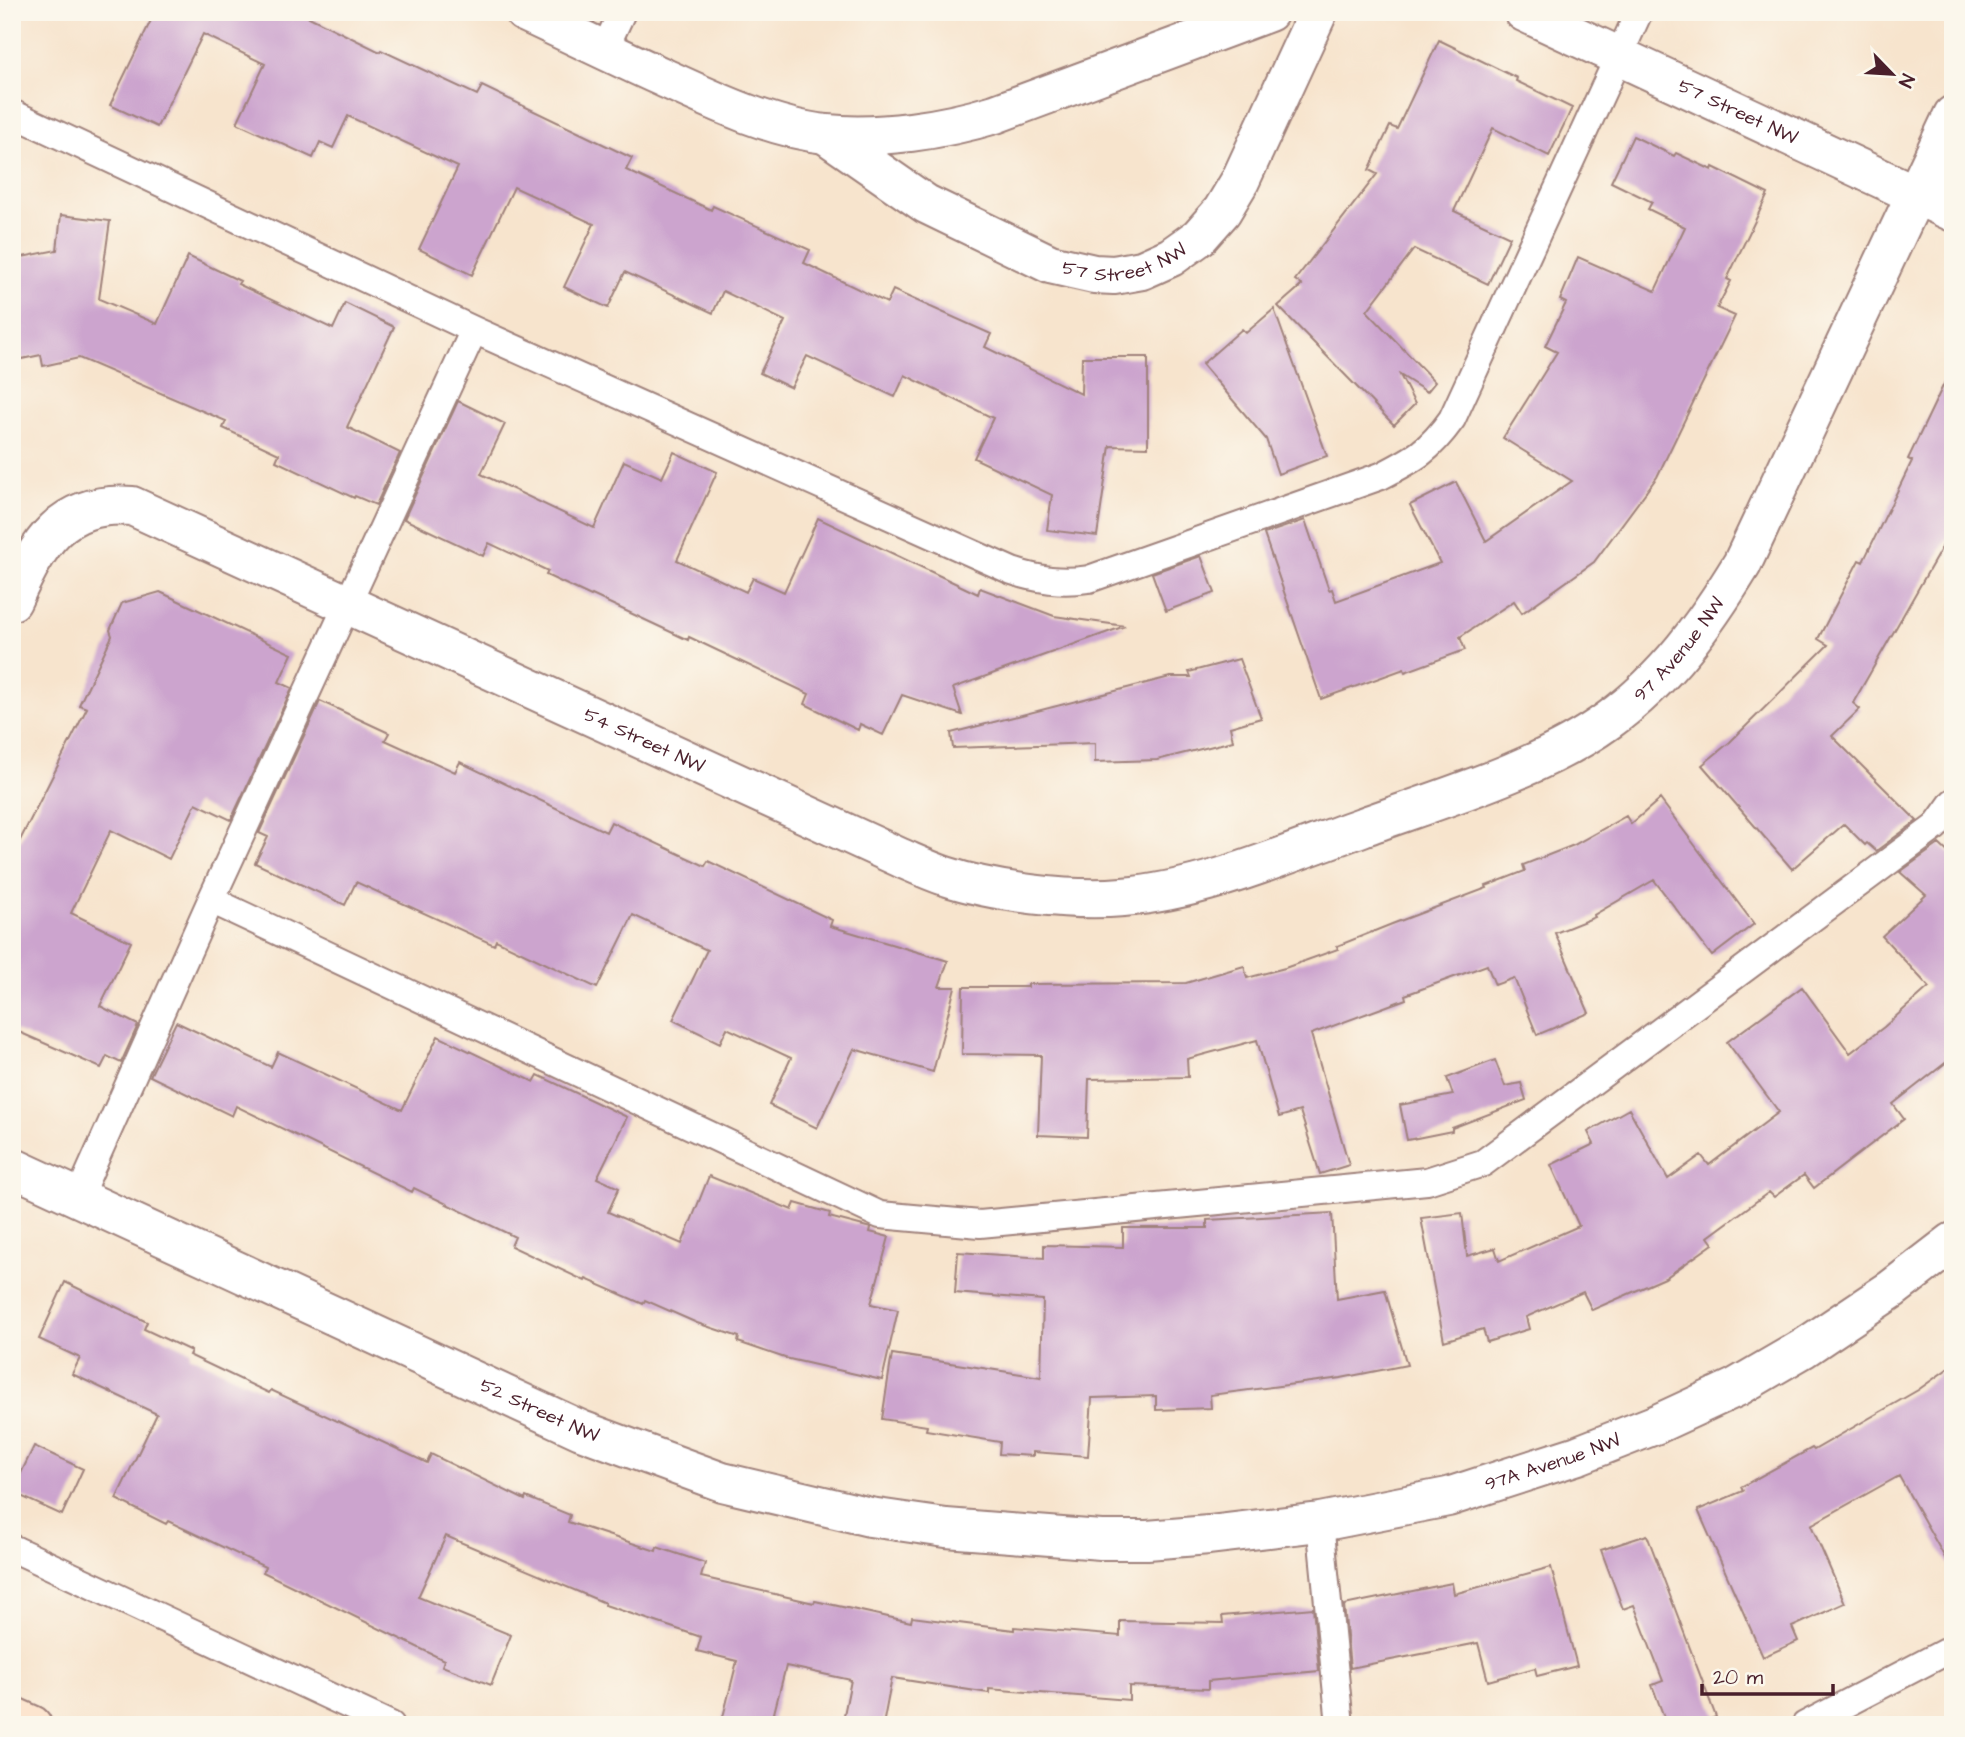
<svg xmlns="http://www.w3.org/2000/svg" width="1965" height="1737" font-family="'Architects Daughter',sans-serif">
	<style>
		.building { fill: #cca4ce }
		.lines { fill: none; stroke-linecap: round; stroke-linejoin: round }
		.service-casing { stroke: #a0827c; stroke-width: 30 }
		.minor-casing { stroke: #a0827c; stroke-width: 42 }
		.tertiary-casing { stroke: #a0827c; stroke-width: 42 }
		.secondary-casing { stroke: #a0827c; stroke-width: 42 }
		.service { stroke: #fff; stroke-width: 26 }
		.minor { stroke: #fff; stroke-width: 38 }
		.tertiary { stroke: #fff; stroke-width: 38 }
		.secondary { stroke: #fce5cf; stroke-width: 38 }
		.labels { text-anchor: middle; dominant-baseline: central; stroke-width: 7; stroke-linejoin: round; paint-order: stroke }
		.street-label { font-size: 19px; fill: #4a1f2b; stroke: #fbf7ec }
	</style>
	<rect width="100%" height="100%" fill="#fbf7ec"/>
	<filter id="ink" filterUnits="userSpaceOnUse"><feTurbulence type="fractalNoise" baseFrequency=".0143" numOctaves="2"/><feDisplacementMap in="SourceGraphic" scale="14" xChannelSelector="R" yChannelSelector="G"/><feConvolveMatrix kernelMatrix="1 2 1 2 8 2 1 2 1" color-interpolation-filters="sRGB"/></filter>
	<filter id="wash" filterUnits="userSpaceOnUse"><feTurbulence type="fractalNoise" baseFrequency=".00686" numOctaves="4" result="noise"/><feDisplacementMap in="SourceGraphic" scale="28" xChannelSelector="R" yChannelSelector="G"/><feGaussianBlur stdDeviation="1.57" result="paint"/><feColorMatrix in="noise" values="0 0 0 0 0 0 0 0 0 0 0 0 0 0 0 0 0 1.4 0 .05"/><feComposite in="paint" operator="in"/></filter>
	<g filter="url(#wash)">
		<rect width="100%" height="100%" fill="#f7e4cd"/>
		<g id="blocks">
			<!-- building -->
			<path class="building" d="M 155,12 L 299,12 L 380,52 L 381,50 L 477,95 L 482,86 L 632,158 L 626,170 L 711,210 L 713,206 L 810,250 L 804,263 L 887,303 L 893,290 L 991,334 L 985,347 L 1081,394 L 1082,357 L 1148,357 L 1148,447 L 1110,446 L 1097,536 L 1047,530 L 1052,495 L 974,458 L 993,418 L 905,375 L 895,397 L 807,356 L 791,388 L 760,373 L 785,321 L 723,291 L 713,313 L 625,272 L 608,308 L 564,287 L 594,224 L 514,187 L 472,275 L 419,249 L 458,167 L 348,116 L 333,148 L 320,142 L 313,158 L 237,123 L 265,64 L 203,34 L 157,127 L 110,105 Z
				M 1439,40 L 1517,78 L 1516,81 L 1572,108 L 1549,156 L 1493,128 L 1454,211 L 1510,237 L 1488,284 L 1414,249 L 1367,311 L 1435,382 L 1427,392 L 1400,375 L 1415,404 L 1394,425 L 1278,306 L 1302,285 L 1295,280 L 1377,174 L 1369,170 L 1390,126 L 1397,129 Z
				M 1633,136 L 1674,156 L 1676,153 L 1712,170 L 1713,167 L 1768,194 L 1727,279 L 1731,281 L 1717,308 L 1735,316 L 1657,477 L 1594,562 L 1522,613 L 1514,601 L 1460,637 L 1465,650 L 1405,672 L 1404,669 L 1321,699 L 1264,534 L 1305,520 L 1329,590 L 1332,589 L 1336,601 L 1440,563 L 1410,505 L 1456,482 L 1486,541 L 1572,481 L 1503,438 L 1557,352 L 1545,346 L 1566,303 L 1560,300 L 1578,257 L 1655,291 L 1685,227 L 1648,209 L 1652,202 L 1611,182 Z
				M 61,215 L 110,221 L 99,299 L 157,324 L 188,256 L 240,281 L 238,284 L 333,329 L 345,303 L 394,327 L 347,427 L 400,453 L 376,505 L 355,496 L 354,498 L 276,461 L 279,454 L 223,428 L 226,421 L 79,358 L 43,366 L 41,355 L 12,361 L 12,259 L 57,250 Z
				M 1274,309 L 1327,456 L 1278,474 L 1266,439 L 1202,364 L 1242,329 L 1246,333 Z
				M 1953,365 L 1953,528 L 1853,703 L 1860,709 L 1832,736 L 1917,821 L 1876,851 L 1867,843 L 1865,845 L 1844,824 L 1792,869 L 1702,765 L 1730,742 L 1828,645 L 1818,639 L 1859,560 L 1863,562 L 1912,461 L 1908,459 Z
				M 458,401 L 505,424 L 481,474 L 594,528 L 624,461 L 662,478 L 674,452 L 717,472 L 677,560 L 746,592 L 753,578 L 784,592 L 818,518 L 978,594 L 980,588 L 1054,616 L 1125,626 L 953,688 L 962,715 L 902,695 L 883,735 L 860,724 L 858,730 L 805,704 L 809,694 L 689,637 L 688,640 L 592,595 L 591,596 L 546,575 L 548,571 L 489,543 L 483,556 L 404,519 Z
				M 1201,556 L 1215,593 L 1166,611 L 1152,573 Z
				M 160,592 L 292,654 L 279,682 L 292,688 L 231,820 L 196,803 L 169,859 L 111,830 L 71,913 L 131,942 L 100,1006 L 138,1025 L 121,1063 L 107,1056 L 101,1068 L 12,1029 L 12,856 L 87,708 L 79,705 L 112,636 L 110,630 L 122,603 Z
				M 1239,659 L 1261,718 L 1230,727 L 1233,741 L 1157,760 L 1095,762 L 1095,743 L 953,748 L 951,733 L 1170,677 L 1191,677 L 1189,672 Z
				M 320,701 L 389,733 L 385,740 L 455,772 L 460,762 L 606,832 L 611,822 L 705,866 L 708,861 L 832,920 L 830,926 L 948,961 L 939,987 L 955,987 L 933,1072 L 854,1049 L 817,1128 L 769,1105 L 791,1058 L 727,1028 L 720,1043 L 673,1020 L 707,950 L 633,915 L 597,988 L 496,940 L 494,945 L 356,882 L 345,905 L 255,863 L 268,837 L 259,833 Z
				M 1660,799 L 1754,924 L 1712,956 L 1654,880 L 1594,915 L 1595,917 L 1555,933 L 1589,1013 L 1537,1035 L 1514,978 L 1495,985 L 1487,965 L 1405,995 L 1406,999 L 1311,1034 L 1349,1165 L 1320,1174 L 1300,1111 L 1279,1117 L 1257,1040 L 1187,1059 L 1188,1077 L 1089,1079 L 1087,1137 L 1038,1135 L 1041,1055 L 962,1054 L 963,987 L 1028,987 L 1028,984 L 1186,983 L 1244,966 L 1247,978 L 1285,968 L 1338,949 L 1337,946 L 1392,924 L 1487,888 L 1486,886 L 1525,871 L 1523,865 L 1574,845 L 1626,816 L 1631,824 Z
				M 1939,844 L 1953,857 L 1953,1057 L 1893,1104 L 1904,1119 L 1814,1188 L 1804,1175 L 1774,1197 L 1769,1192 L 1708,1237 L 1713,1244 L 1665,1278 L 1592,1310 L 1583,1292 L 1526,1317 L 1529,1329 L 1487,1342 L 1483,1329 L 1444,1341 L 1421,1218 L 1462,1213 L 1467,1256 L 1495,1248 L 1499,1261 L 1579,1226 L 1551,1165 L 1594,1144 L 1588,1132 L 1629,1109 L 1668,1179 L 1701,1155 L 1709,1165 L 1779,1112 L 1727,1042 L 1802,987 L 1850,1053 L 1884,1027 L 1929,987 L 1882,936 L 1926,895 L 1900,872 Z
				M 176,1022 L 271,1067 L 278,1052 L 402,1110 L 438,1036 L 534,1082 L 538,1075 L 627,1117 L 597,1178 L 619,1188 L 608,1212 L 682,1244 L 709,1176 L 792,1210 L 795,1203 L 830,1213 L 829,1217 L 871,1228 L 870,1232 L 889,1237 L 871,1304 L 898,1310 L 882,1380 L 785,1358 L 738,1342 L 739,1337 L 697,1323 L 645,1300 L 643,1304 L 586,1279 L 585,1281 L 511,1246 L 515,1237 L 414,1188 L 412,1192 L 236,1106 L 232,1116 L 150,1076 Z
				M 1495,1060 L 1505,1086 L 1521,1083 L 1526,1100 L 1452,1128 L 1452,1131 L 1407,1140 L 1400,1105 L 1453,1095 L 1447,1078 Z
				M 1332,1213 L 1337,1299 L 1385,1290 L 1407,1365 L 1341,1378 L 1210,1395 L 1211,1408 L 1156,1410 L 1156,1396 L 1092,1398 L 1088,1456 L 1033,1452 L 1033,1456 L 999,1454 L 1000,1442 L 926,1430 L 927,1426 L 882,1419 L 892,1354 L 1041,1377 L 1043,1300 L 955,1293 L 958,1252 L 1044,1258 L 1044,1245 L 1123,1247 L 1123,1228 L 1207,1228 L 1207,1220 Z
				M 65,1282 L 147,1322 L 144,1329 L 191,1351 L 189,1355 L 269,1393 L 271,1390 L 427,1463 L 431,1454 L 525,1500 L 526,1497 L 570,1515 L 568,1522 L 656,1551 L 657,1547 L 705,1563 L 701,1577 L 814,1603 L 815,1601 L 911,1622 L 912,1617 L 1014,1630 L 1014,1627 L 1120,1636 L 1120,1621 L 1223,1623 L 1222,1616 L 1313,1608 L 1319,1671 L 1208,1681 L 1208,1689 L 1129,1686 L 1129,1700 L 989,1689 L 989,1693 L 892,1678 L 883,1725 L 842,1725 L 851,1680 L 786,1666 L 771,1725 L 721,1725 L 737,1661 L 697,1651 L 701,1637 L 605,1605 L 605,1603 L 446,1536 L 418,1597 L 511,1635 L 491,1685 L 442,1666 L 444,1660 L 263,1572 L 265,1567 L 168,1521 L 166,1524 L 116,1499 L 157,1414 L 72,1374 L 80,1358 L 39,1339 Z
				M 1953,1365 L 1953,1572 L 1899,1476 L 1811,1525 L 1845,1603 L 1792,1627 L 1798,1641 L 1763,1657 L 1698,1510 L 1743,1491 L 1741,1487 L 1812,1448 L 1814,1450 L 1918,1390 Z
				M 34,1446 L 83,1469 L 62,1515 L 12,1492 Z
				M 1647,1535 L 1716,1717 L 1695,1725 L 1667,1725 L 1652,1685 L 1663,1681 L 1634,1605 L 1623,1609 L 1601,1550 Z
				M 1551,1567 L 1577,1666 L 1537,1676 L 1535,1668 L 1488,1681 L 1478,1643 L 1350,1668 L 1344,1605 L 1452,1583 L 1454,1594 Z"/>
		</g>
	</g>
	<g filter="url(#ink)">
		<use href="#blocks" fill-opacity="0" stroke="#a0827c" stroke-width="2"/>
		<g class="lines">
			<defs>
				<path id="service" d="M 604,50 L 622,12
					M 12,113 L 474,330 L 1012,571 C 1039,580 1061,583 1089,579 L 1381,476 C 1416,458 1429,451 1452,419 L 1639,12
					M 211,900 L 880,1215 L 980,1224 L 1427,1181 L 1483,1163 L 1935,827 L 1953,802
					M 78,1198 L 211,900 L 474,330
					M 1320,1522 L 1340,1725
					M 12,1548 L 391,1725
					M 1805,1725 L 1953,1648"/>
				<g id="minor">
					<path id="s1" d="M 825,134 L 926,204 L 1050,264 L 1094,274 L 1114,275 L 1142,270 L 1171,257 L 1199,237 L 1222,211 L 1240,181 L 1318,12"/>
					<path id="s2" d="M 12,601 C 39,543 60,501 132,506 L 901,858 C 915,864 930,871 945,876 C 993,892 1073,902 1123,897 C 1206,890 1284,855 1362,827 C 1440,799 1542,769 1609,720 C 1666,679 1706,623 1742,564 L 1953,115"/>
					<path id="s3" d="M 12,1167 L 581,1430 L 722,1482 L 870,1517 L 946,1528 L 1101,1540 L 1147,1540 L 1209,1535 L 1320,1522 L 1448,1497 L 1578,1455 L 1657,1424 L 1737,1387 L 1804,1348 L 1892,1289 L 1953,1242"/>
				</g>
				<g id="tertiary">
					<path d="M 524,12 C 569,33 614,55 660,76 C 710,99 770,128 826,134 C 881,139 942,130 995,114 L 1269,12"/>
					<path id="s4" d="M 1524,12 L 1953,212"/>
				</g>
				<path id="secondary" d="M 12,1716 L 32,1725"/>
			</defs>
			<!-- service casing -->
			<use href="#service" class="service-casing"/>
			<!-- minor casing -->
			<use href="#minor" class="minor-casing"/>
			<!-- tertiary casing -->
			<use href="#tertiary" class="tertiary-casing"/>
			<!-- secondary casing -->
			<use href="#secondary" class="secondary-casing"/>
			<!-- service -->
			<use href="#service" class="service"/>
			<!-- minor -->
			<use href="#minor" class="minor"/>
			<!-- tertiary -->
			<use href="#tertiary" class="tertiary"/>
			<!-- secondary -->
			<use href="#secondary" class="secondary"/>
		</g>
	</g>
	<g class="labels">
		<!-- street labels -->
		<g class="street-label">
			<text stroke="none"><textPath href="#s4" startOffset="236">57 Street NW</textPath></text>
			<text stroke="none"><textPath href="#s1" startOffset="338">57 Street NW</textPath></text>
			<text stroke="none"><textPath href="#s2" startOffset="1860">97 Avenue NW</textPath></text>
			<text stroke="none"><textPath href="#s2" startOffset="730">54 Street NW</textPath></text>
			<text stroke="none"><textPath href="#s3" startOffset="581">52 Street NW</textPath></text>
			<text stroke="none"><textPath href="#s3" startOffset="1622">97A Avenue NW</textPath></text>
		</g>
	</g>
	<!-- margin -->
	<rect width="1965" height="1737" fill="none" stroke="#fbf7ec" stroke-width="42"/>
	<!-- north arrow -->
	<g transform="translate(1892 74) rotate(115)" stroke="#fbf7ec" stroke-width="5" paint-order="stroke">
	<path d="M0-5L12 26L0 18L-12 26Z" fill="#4a1f2b"/>
	<text y="-10" font-size="19" font-weight="bold" text-anchor="middle" fill="#4a1f2b">N</text>
	</g>
	<!-- scale -->
	<path d="M1702 1684v10h131v-10" fill="none" stroke="#4a1f2b" stroke-width="3.5"/>
	<text x="1713" y="1684" font-size="21" fill="#4a1f2b" stroke="#fbf7ec" stroke-width="5" paint-order="stroke">20 m</text>
</svg>
